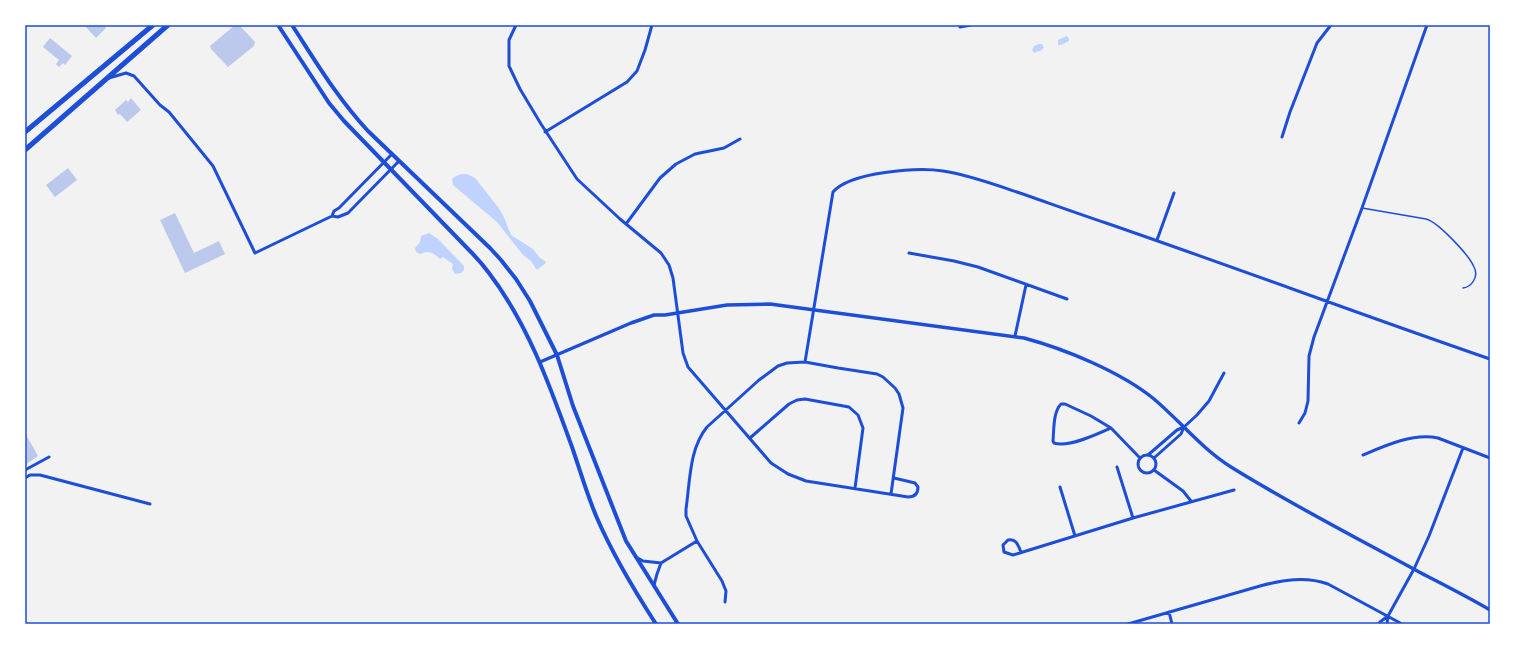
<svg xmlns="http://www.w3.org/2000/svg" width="1515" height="649" font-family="'Noto Sans',sans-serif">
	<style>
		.water { fill: #bfd3fe }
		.building { fill: #bdc9ec }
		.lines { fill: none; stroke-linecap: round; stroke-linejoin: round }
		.service { stroke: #1d4ed8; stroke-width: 1.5 }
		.minor { stroke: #1d4ed8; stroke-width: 3 }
		.tertiary { stroke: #1d4ed8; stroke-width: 3.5 }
		.secondary { stroke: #1d4ed8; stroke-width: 4 }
		.trunk { stroke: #1d4ed8; stroke-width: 5 }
		.neatline { fill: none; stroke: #1d4ed8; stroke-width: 1.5 }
	</style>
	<rect width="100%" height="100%" fill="#f2f2f2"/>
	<!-- water -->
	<path class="water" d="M 1067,36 L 1069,39 L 1069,41 L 1061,45 L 1058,45 L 1058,40 Z
		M 1039,44 L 1042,44 L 1044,47 L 1042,50 L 1034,53 L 1032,50 L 1034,46 Z
		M 462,174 L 467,174 L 475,178 L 498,207 L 503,215 L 511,235 L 533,249 L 540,258 L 545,261 L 546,263 L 537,270 L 531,261 L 523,255 L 497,222 L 453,185 L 452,179 L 456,176 Z
		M 429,233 L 438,239 L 464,266 L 464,270 L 461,273 L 455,274 L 452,269 L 453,264 L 443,257 L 440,259 C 434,253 429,250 420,254 L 416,252 L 415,248 L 420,242 L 421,236 Z"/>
	<!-- building -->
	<path class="building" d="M 87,25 L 104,25 L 106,28 L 96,38 L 85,26 Z
		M 235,25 L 239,25 L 255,42 L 254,46 L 228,67 L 211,49 L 210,46 Z
		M 50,38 L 72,56 L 65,65 L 63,63 L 59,67 L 56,64 L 59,60 L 43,47 Z
		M 131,98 L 141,110 L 127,122 L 120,114 L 118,115 L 115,110 L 126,100 L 128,102 Z
		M 68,168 L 77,180 L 55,197 L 46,185 Z
		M 175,213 L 194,253 L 219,241 L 225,254 L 185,273 L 160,220 Z
		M 25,433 L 38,456 L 25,465 Z"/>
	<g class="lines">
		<!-- service -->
		<path class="service" d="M 1362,208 L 1426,219 C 1438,222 1469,255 1474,267 C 1479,276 1472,287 1463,288"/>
		<!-- minor -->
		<path class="minor" d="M 516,25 L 509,40 L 509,66 L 520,89 L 541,124 L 577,179 L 620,219 L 661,253 L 669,265 L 673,278 L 683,353 L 688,367 L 771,463 L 788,474 L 806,481 L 908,497 C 915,497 918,493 918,487 L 915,483 L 894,478
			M 960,27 L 971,25
			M 109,78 L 126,73 L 134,76 L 160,105 L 169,112 L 213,166 L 255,253 L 332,216 L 334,211 L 339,208 L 392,154
			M 545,132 L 627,82 L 637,71 L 645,50 L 652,25
			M 1282,137 L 1290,112 L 1317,43 L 1331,25
			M 332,216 L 338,217 L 348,213 L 399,161
			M 626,224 L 660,178 L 676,164 L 695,154 L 724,148 L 740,139
			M 1157,240 L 1174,193
			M 909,253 L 954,261 L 978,267 L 1067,299
			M 1015,336 L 1026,285
			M 805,362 L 833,192 C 850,172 918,167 943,171 C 969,175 993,184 1017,192 C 1046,202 1076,213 1106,223 C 1234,267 1362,315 1490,359
			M 1061,404 L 1065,404 L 1091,416 L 1111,428 C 1098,434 1068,448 1054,443 L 1053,441 C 1054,430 1053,412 1061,404 Z
			M 1299,423 L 1305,413 L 1308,401 L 1309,356 L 1314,337 L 1362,208 L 1427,25
			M 1111,428 L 1140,458
			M 750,438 L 789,404 L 797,400 L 805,399 L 849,407 L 858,415 L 863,428 L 855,488
			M1138 464a9 9 0 1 1 18 0a9 9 0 1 1-18 0Z
			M 1148,455 L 1177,430 L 1184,427 L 1197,415 L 1209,401 L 1224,373
			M 1363,455 C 1386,445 1413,433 1438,438 L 1490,458
			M 1154,458 L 1181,434 L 1184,427
			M 1117,467 L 1133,518
			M 25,470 L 49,457
			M 1154,470 L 1183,491 L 1191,501
			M 25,478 L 30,475 L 40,475 L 150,504
			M 1060,487 L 1075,536
			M 1021,552 C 1018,545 1016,538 1008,540 L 1003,545 L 1004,552 L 1013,555 L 1133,518 L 1234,490
			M 636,557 L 643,561 L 661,563
			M 654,585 L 657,574 L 661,563 L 697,541
			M 725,602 L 726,591 L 722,581 L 697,541 L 686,516 L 686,509 C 690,482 689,449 707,427 L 759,380 L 778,366 L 787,363 L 805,362 L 838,368 L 877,374 L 883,377 L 895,388 L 899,394 L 903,408 L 891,494
			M 1169,612 L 1172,624
			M 1128,624 L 1260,586 C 1283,580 1305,576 1328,584 L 1402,624
			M 1379,624 L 1380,622 L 1388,616
			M 1387,624 L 1388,616 L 1414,569 L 1429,536 L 1463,448"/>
		<!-- tertiary -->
		<path class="tertiary" d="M 540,362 L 631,323 L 654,315 L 665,315 L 727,305 L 770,304 L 1024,338 C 1065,349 1121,372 1154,399 C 1180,421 1202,449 1231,467 C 1292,505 1357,538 1421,573 C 1444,585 1468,597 1490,610"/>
		<!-- secondary -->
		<path class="secondary" d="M 278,25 L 329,103 L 344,121 L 469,250 C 476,257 483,265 489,273 C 528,324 550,386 572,447 C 580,470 587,495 597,518 C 613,555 634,590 656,624
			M 292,25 C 316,62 338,99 368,131 L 490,248 L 501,260 L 516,279 L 530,301 L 557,355 L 573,406 L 626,541 L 678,624"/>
		<!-- trunk -->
		<path class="trunk" d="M 25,132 L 153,25
			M 25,150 L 168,25"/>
	</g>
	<!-- border -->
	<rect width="1515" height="649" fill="none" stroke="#ffffff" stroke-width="52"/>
	<rect x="26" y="26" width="1463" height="597" class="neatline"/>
</svg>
